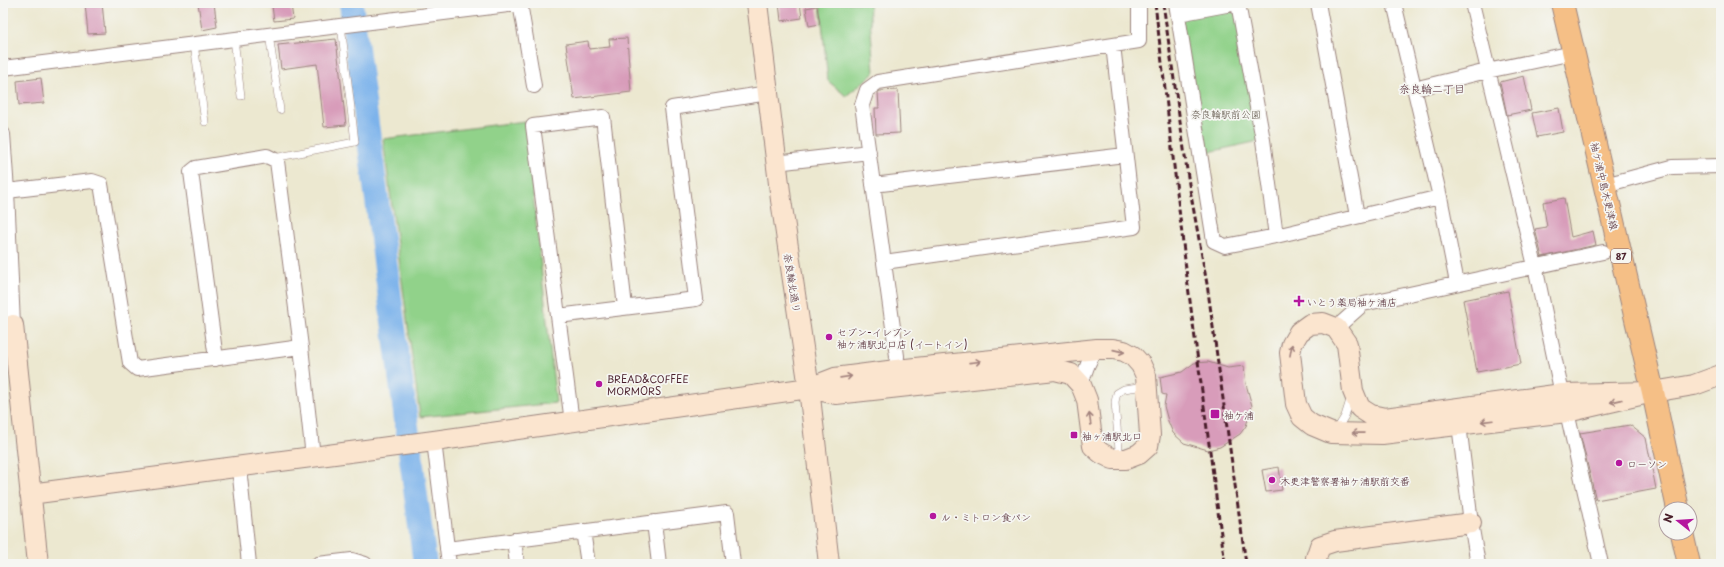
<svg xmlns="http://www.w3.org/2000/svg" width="1724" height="567" font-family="'Playpen Sans','Klee One',sans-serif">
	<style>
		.green { fill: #91d28a; stroke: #6e785a }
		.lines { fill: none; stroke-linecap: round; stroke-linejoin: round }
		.river { stroke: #7db3eb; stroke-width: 24 }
		.building { fill: #d89cba }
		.lane-casing { stroke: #9b847e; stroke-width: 8 }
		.street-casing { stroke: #9b847e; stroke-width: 16 }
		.secondary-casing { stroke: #9b847e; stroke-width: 22 }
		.primary-casing { stroke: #9b847e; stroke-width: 24 }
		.lane { stroke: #fff; stroke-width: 7 }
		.street { stroke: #fff; stroke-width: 14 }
		.secondary { stroke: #fbe5cf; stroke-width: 20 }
		.primary { stroke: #f5bf86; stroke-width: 22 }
		.rail { stroke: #4a1f2b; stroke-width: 3; stroke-dasharray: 6 3; stroke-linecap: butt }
		.oneway { stroke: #a2827d }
		.poi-dot { fill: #b5179e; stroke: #f6f6f2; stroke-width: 1.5 }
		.labels { text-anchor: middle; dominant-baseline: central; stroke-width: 3.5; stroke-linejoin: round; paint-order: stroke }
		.shield { fill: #f6f6f2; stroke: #7e6067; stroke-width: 1 }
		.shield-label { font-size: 9px; font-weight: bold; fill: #4a1f2b }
		.park-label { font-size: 10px; fill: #5f5548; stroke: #f6f6f2 }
		.street-label { font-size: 10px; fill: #4a1f2b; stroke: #f6f6f2 }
		.poi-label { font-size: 10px; fill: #4a1f2b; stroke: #f6f6f2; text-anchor: start }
		.neighbourhood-label { font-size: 11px; fill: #4a1f2b; stroke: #f6f6f2 }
	</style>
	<rect width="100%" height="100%" fill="#f6f6f2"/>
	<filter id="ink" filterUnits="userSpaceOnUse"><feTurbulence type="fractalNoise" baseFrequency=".025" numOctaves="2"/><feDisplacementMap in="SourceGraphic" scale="8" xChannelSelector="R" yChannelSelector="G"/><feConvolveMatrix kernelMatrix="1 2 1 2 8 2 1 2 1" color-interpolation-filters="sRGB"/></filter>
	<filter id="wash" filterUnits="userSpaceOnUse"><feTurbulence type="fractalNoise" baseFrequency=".012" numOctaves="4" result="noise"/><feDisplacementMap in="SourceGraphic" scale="16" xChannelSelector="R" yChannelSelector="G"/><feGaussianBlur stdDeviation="0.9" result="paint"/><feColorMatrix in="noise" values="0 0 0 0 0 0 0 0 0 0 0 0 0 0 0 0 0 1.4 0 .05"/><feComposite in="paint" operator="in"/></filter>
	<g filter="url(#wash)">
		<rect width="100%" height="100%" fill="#ece8d0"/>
		<!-- green -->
		<path class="green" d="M 820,3 L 869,3 L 874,73 L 846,96 L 828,81 Z
			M 1238,3 L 1263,140 L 1200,154 L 1178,14 Z
			M 525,121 L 556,403 L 420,417 L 383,139 Z"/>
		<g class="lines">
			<!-- river -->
			<path class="river" d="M 351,3 L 425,564"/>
		</g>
		<g id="blocks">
			<!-- building -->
			<path class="building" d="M 85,3 L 102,3 L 105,33 L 88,34 Z
				M 198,3 L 214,3 L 217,27 L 202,30 Z
				M 779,3 L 800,3 L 802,18 L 781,21 Z
				M 291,4 L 293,19 L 274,21 L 272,6 Z
				M 817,6 L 820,24 L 809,26 L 806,8 Z
				M 627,38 L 631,92 L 574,99 L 566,44 L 588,41 L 589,49 L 610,47 L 609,39 Z
				M 336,39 L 346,125 L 324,127 L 317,64 L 281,69 L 278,45 Z
				M 1524,76 L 1531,110 L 1507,115 L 1500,82 Z
				M 41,78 L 44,103 L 19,105 L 17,81 Z
				M 898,90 L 900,133 L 876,134 L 875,108 L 879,108 L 878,92 L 880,91 Z
				M 1559,108 L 1563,132 L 1537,137 L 1532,113 Z
				M 1564,198 L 1571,237 L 1593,231 L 1596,245 L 1542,257 L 1535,229 L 1547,227 L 1543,202 Z
				M 1508,291 L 1521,364 L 1477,372 L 1463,300 Z
				M 1208,362 L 1228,368 L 1244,366 L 1246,384 L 1252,406 L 1246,426 L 1240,434 L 1220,447 L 1208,450 L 1184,443 L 1173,433 L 1168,421 L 1164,406 L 1166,395 L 1162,394 L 1160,377 L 1182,372 L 1194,363 Z
				M 1630,425 L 1646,438 L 1656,489 L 1596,500 L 1580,433 Z
				M 1279,467 L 1282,490 L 1266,492 L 1262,470 Z"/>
		</g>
	</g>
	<g filter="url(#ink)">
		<use href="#blocks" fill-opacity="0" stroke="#9b847e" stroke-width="1"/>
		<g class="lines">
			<defs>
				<path id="lane" d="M 269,34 L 280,110
					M 234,39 L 241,96
					M 194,44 L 205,122
					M 274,158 L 355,142 L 341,25
					M 1336,431 L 1345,416 L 1351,397
					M 1123,456 L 1119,450 L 1115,402 L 1117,393 L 1124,389 L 1145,386"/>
				<path id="street" d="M 520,3 L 534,86
					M 1176,3 L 1214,241 L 1225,246 L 1276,236 L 1440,197
					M 1238,3 L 1263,140 L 1276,236
					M 1318,3 L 1357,216
					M 1394,3 L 1440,197 L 1457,283
					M 1472,3 L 1535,266 L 1562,394
					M 1178,14 L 1237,3
					M 3,68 L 524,3
					M 1414,89 L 1487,71 L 1573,53
					M 3,134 L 7,191
					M 776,163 L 869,152
					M 873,185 L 1125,155
					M 1605,185 L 1672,167 L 1721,166
					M 884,262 L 1134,227 L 1113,45
					M 558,316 L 696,299 L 672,108 L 768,93
					M 3,327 L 13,325 L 7,191 L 92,181 L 101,184 L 130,363 L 137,369 L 301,347
					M 1336,328 L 1363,304 L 1603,252
					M 216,359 L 191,172 L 196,168 L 267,156 L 277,161 L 301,347 L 313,457
					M 896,370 L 897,356 L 862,105 L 867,90 L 878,82 L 1139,41 L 1139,3
					M 1081,385 C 1085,372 1088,360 1097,349
					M 1567,412 L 1601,564
					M 1458,416 L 1471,523 L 1478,564
					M 572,422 L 533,126 L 603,117 L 625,307
					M 434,441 L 449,564
					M 239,467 L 249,564
					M 654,522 L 659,564
					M 583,531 L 588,564
					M 514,540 L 517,564
					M 447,549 L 727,513 L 733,564
					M 318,564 L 352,560 L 365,564"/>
				<path id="secondary" d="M 757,3 L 781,200 L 809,388 L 829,564
					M 13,325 L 38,564
					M 1653,392 L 1562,394 L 1385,418 L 1371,415 L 1360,408 L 1353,391 L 1347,344 L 1336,328 L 1323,323 L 1310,324 L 1299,332 L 1292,344 L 1290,353 L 1296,404 L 1302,417 L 1312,425 L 1331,433 L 1382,434 L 1567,412 L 1653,392 L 1694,385 L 1721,375
					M 30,494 L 434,441 L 809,388 L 835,378 L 896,370 L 1097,349 L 1113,349 L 1124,351 L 1133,356 L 1141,365 L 1146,376 L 1150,435 L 1148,446 L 1139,454 L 1126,459 L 1113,459 L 1101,453 L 1093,446 L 1087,400 L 1081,385 L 1071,374 L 1055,370 L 836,394 L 809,388
					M 1317,564 L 1316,558 L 1320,546 L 1335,541 L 1471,523"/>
				<path id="primary" d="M 1562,3 L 1653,392 L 1678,509
					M 1682,533 L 1689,564"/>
			</defs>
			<!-- lane casing -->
			<use href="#lane" class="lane-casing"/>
			<!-- street casing -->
			<use href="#street" class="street-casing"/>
			<!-- secondary casing -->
			<use href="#secondary" class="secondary-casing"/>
			<!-- primary casing -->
			<use href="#primary" class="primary-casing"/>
			<!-- lane -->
			<use href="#lane" class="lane"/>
			<!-- street -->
			<use href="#street" class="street"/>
			<!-- secondary -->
			<use href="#secondary" class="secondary"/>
			<!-- primary -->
			<use href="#primary" class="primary"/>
			<!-- rail -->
			<path class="rail" d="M 1155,3 L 1188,286 L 1225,564
				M 1163,3 L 1189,184 L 1207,284 L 1246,564"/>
		</g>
		<!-- one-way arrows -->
		<defs><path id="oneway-shaft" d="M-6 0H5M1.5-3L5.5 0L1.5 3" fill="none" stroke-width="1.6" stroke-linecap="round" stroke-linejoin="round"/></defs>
		<g class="oneway">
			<use href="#oneway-shaft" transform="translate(1291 350) rotate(-80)"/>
			<use href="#oneway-shaft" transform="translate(1119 351) rotate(13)"/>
			<use href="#oneway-shaft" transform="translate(975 362) rotate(-6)"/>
			<use href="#oneway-shaft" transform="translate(846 377) rotate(-8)"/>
			<use href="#oneway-shaft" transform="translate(1616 401) rotate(167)"/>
			<use href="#oneway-shaft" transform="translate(1090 419) rotate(-98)"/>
			<use href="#oneway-shaft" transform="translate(1487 421) rotate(173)"/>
			<use href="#oneway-shaft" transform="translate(1358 433) rotate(-179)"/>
		</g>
	</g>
	<!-- markers -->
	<g class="poi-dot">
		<path d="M1297 295h4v4h4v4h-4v4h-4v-4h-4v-4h4z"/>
		<circle cx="829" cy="337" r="4"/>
		<circle cx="599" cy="384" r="4"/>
		<rect x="1210" y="409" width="10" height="10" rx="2"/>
		<rect x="1070" y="431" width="8" height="8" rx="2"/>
		<circle cx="1619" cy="463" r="4"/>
		<circle cx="1272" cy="480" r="4"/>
		<circle cx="933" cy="516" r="4"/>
	</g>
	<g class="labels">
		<!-- shield labels -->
		<rect class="shield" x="1611" y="249" width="20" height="14" rx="3"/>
		<g class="shield-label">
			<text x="1621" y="256">87</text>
		</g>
		<!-- park labels -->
		<g class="park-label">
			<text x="1226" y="113">奈良輪駅前公園</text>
		</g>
		<!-- street labels -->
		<g class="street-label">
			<text transform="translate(1605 186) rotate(77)">袖ケ浦中島木更津線</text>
			<text transform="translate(793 283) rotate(81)">奈良輪北通り</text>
		</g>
		<!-- poi labels -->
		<g class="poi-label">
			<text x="1307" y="301">いとう薬局袖ケ浦店</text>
			<text x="837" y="331">セブン-イレブン<tspan x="837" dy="12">袖ケ浦駅北口店 (イートイン)</tspan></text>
			<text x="607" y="378">BREAD&amp;COFFEE<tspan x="607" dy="12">MORMORS</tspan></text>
			<text x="1224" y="414">袖ケ浦</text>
			<text x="1082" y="435">袖ヶ浦駅北口</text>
			<text x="1627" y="463">ローソン</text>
			<text x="1280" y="480">木更津警察署袖ケ浦駅前交番</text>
			<text x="941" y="516">ル・ミトロン食パン</text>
		</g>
		<!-- neighbourhood labels -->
		<g class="neighbourhood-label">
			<text x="1432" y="88">奈良輪二丁目</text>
		</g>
	</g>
	<!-- margin -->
	<rect width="1724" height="567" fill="none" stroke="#f6f6f2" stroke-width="16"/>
	<!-- north arrow -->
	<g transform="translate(1678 521) rotate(287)"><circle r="19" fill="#f6f6f2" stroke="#b1a0a2"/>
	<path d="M0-3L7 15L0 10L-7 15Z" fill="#b5179e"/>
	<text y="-6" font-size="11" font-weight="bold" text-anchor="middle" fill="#4a1f2b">N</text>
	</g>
</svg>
